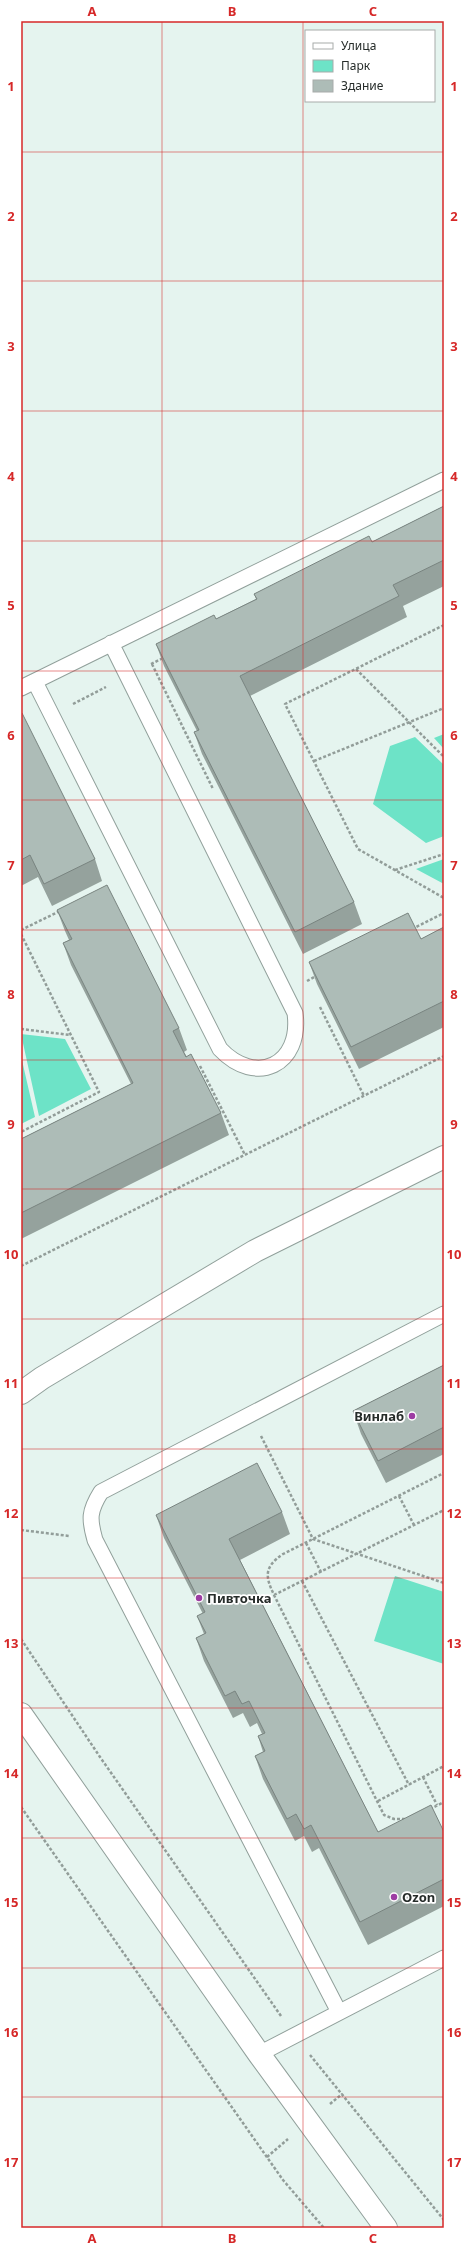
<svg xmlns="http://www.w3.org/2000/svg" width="465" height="2249" font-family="'Noto Sans',sans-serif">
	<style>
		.green { fill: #6de3c7 }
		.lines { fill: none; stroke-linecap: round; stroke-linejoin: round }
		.service-casing { stroke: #91a09b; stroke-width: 17 }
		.minor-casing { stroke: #91a09b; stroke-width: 24 }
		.tertiary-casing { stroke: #91a09b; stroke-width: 24 }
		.path { stroke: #929d99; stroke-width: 2.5; stroke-dasharray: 3 2; stroke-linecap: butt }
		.service { stroke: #fff; stroke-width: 15 }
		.minor { stroke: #fff; stroke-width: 22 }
		.tertiary { stroke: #fff; stroke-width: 22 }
		.wall { fill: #95a29d }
		.building { fill: #adbcb7; stroke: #798480 }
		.grid { fill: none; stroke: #d62828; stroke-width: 1; stroke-opacity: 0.55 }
		.poi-dot { fill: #9d3ca3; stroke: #fff; stroke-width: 1.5 }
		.labels { text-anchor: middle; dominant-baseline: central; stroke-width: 3.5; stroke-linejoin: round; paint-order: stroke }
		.poi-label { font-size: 13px; font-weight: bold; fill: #262c2a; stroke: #fff; text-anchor: start }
		.neatline { fill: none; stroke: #d62828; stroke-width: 1.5 }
		.grid-label { font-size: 13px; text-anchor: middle; font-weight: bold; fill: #d62828 }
	</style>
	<rect width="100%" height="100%" fill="#e5f4ef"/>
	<!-- green -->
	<path class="green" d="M 444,734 L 444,749 L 434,738 Z
		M 415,737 L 444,765 L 444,836 L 426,843 L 373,804 L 390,746 Z
		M 444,859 L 444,884 L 416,869 Z
		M 21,1034 L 65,1039 L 91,1089 L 39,1116 Z
		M 21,1056 L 35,1117 L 21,1124 Z
		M 395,1576 L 444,1592 L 444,1664 L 374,1641 Z"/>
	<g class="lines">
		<defs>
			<path id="service" d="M 35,682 L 220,1049 C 256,1087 302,1065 295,1013 L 111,643
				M 21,688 L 444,480
				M 339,2012 L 95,1540 C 89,1519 89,1511 101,1492 L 444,1314
				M 259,2054 L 444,1958"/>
			<path id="minor" d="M 21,1714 L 259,2054 L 386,2228"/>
			<path id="tertiary" d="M 21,1393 L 42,1378 L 255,1251 L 444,1157"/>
		</defs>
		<!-- service casing -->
		<use href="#service" class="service-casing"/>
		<!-- minor casing -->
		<use href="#minor" class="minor-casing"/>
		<!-- tertiary casing -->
		<use href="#tertiary" class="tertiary-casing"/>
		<!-- path -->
		<path class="path" d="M 444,625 L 285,704 L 358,849 L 444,898
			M 151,664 L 163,658
			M 152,664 L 213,789
			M 356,669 L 444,757
			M 73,704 L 106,687
			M 314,761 L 444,708
			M 395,870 L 444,854
			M 412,929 L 444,913
			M 21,930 L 60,911
			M 21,934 L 99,1092 L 21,1132
			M 307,981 L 316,976
			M 320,1007 L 364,1096
			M 21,1029 L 70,1035
			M 200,1066 L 245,1155
			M 21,1266 L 444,1056
			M 261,1436 L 313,1539 L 444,1583
			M 399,1496 L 414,1525
			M 21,1530 L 69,1536
			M 306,1543 L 321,1572
			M 302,1581 L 409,1785
			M 274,1595 L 444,1510
			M 21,1639 L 100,1757 L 281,2016
			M 423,1777 L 437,1805
			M 378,1801 L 444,1766
			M 21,1807 L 283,2180 L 324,2228
			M 430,1809 L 444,1802
			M 405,1819 L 394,1819 L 384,1815 L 274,1595 C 265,1576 264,1567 283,1554 L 444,1473
			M 310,2055 L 444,2220
			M 330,2104 L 342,2094
			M 267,2157 L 288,2139"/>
		<!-- service -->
		<use href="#service" class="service"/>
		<!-- minor -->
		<use href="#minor" class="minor"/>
		<!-- tertiary -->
		<use href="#tertiary" class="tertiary"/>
	</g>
	<!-- wall -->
	<path class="wall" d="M 444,506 L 444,586 L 403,606 L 407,617 L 250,696 L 354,902 L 362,924 L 303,954 L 202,754 L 194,732 L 197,731 L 164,666 L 156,644 L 216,619 L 256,599 L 254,594 L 372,542 Z
		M 21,713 L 95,859 L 102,881 L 52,906 L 38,877 L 21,886 Z
		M 57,910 L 179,1028 L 187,1050 L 184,1052 L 221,1113 L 229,1135 L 21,1239 L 21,1139 L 131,1084 L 71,965 L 63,943 L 69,940 L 65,931 Z
		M 444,927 L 444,1027 L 359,1069 L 317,984 L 309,962 L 421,939 Z
		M 444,1365 L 444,1454 L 386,1483 L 361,1434 L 353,1411 Z
		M 282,1512 L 290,1534 L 240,1560 L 378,1832 L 444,1832 L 444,1906 L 368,1945 L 319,1848 L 312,1852 L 304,1836 L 295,1841 L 263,1779 L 255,1756 L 263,1752 L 258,1736 L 262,1734 L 257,1723 L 250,1727 L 243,1713 L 233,1718 L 204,1661 L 196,1638 L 204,1634 L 197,1616 L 203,1614 L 164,1538 L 156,1515 Z"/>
	<!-- building -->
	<path class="building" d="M 444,506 L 444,560 L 393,585 L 399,596 L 240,676 L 354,902 L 295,932 L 194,732 L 199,730 L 156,644 L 214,615 L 216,619 L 257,599 L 254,594 L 369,536 L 372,542 Z
		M 21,713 L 22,713 L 95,859 L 44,884 L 30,855 L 21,860 Z
		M 107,885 L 179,1028 L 173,1031 L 186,1057 L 191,1054 L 221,1113 L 21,1213 L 21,1139 L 133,1083 L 63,943 L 72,939 L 57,910 Z
		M 408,913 L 421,939 L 444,927 L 444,1001 L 351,1047 L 309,962 Z
		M 444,1365 L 444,1427 L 378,1461 L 353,1411 Z
		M 257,1463 L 282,1512 L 229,1539 L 378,1832 L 431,1805 L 444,1832 L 444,1879 L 360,1922 L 311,1825 L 304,1829 L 296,1814 L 287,1819 L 255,1756 L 265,1751 L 258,1736 L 265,1733 L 249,1701 L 242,1704 L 235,1691 L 225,1696 L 196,1638 L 206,1633 L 197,1616 L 205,1612 L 156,1515 Z"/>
	<!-- grid -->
	<path class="grid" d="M 162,21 L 162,2228M 303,21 L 303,2228M 21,152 L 444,152M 21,281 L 444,281M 21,411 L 444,411M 21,541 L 444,541M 21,671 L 444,671M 21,800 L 444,800M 21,930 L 444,930M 21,1060 L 444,1060M 21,1189 L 444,1189M 21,1319 L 444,1319M 21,1449 L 444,1449M 21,1578 L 444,1578M 21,1708 L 444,1708M 21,1838 L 444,1838M 21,1968 L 444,1968M 21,2097 L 444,2097"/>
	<!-- markers -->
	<g class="poi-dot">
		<circle cx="412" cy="1416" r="4"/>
		<circle cx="199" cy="1598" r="4"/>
		<circle cx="394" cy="1897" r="4"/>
	</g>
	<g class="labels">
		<!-- poi labels -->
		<g class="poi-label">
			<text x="404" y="1416" text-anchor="end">Винлаб</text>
			<text x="207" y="1598">Пивточка</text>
			<text x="402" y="1897">Ozon</text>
		</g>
	</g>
	<!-- border -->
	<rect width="465" height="2249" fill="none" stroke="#ffffff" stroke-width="44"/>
	<!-- legend -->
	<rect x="305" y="30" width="130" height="72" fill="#ffffff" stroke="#a8abaa"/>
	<rect x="313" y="43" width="20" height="6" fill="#ffffff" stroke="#a8abaa"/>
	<text x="341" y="50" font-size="12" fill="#262c2a">Улица</text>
	<rect x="313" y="60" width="20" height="12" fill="#6de3c7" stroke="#a8abaa"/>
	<text x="341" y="70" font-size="12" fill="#262c2a">Парк</text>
	<rect x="313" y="80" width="20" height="12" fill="#adbcb7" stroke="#a8abaa"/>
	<text x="341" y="90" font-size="12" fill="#262c2a">Здание</text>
	<rect x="22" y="22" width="421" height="2205" class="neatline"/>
	<g class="grid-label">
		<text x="92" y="16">A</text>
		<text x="232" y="16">B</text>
		<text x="373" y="16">C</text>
		<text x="11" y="91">1</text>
		<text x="454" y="91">1</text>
		<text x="11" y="221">2</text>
		<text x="454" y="221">2</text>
		<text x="11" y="351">3</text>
		<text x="454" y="351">3</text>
		<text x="11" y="481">4</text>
		<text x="454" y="481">4</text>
		<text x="11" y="610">5</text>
		<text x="454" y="610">5</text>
		<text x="11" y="740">6</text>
		<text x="454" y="740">6</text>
		<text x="11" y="870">7</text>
		<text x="454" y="870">7</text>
		<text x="11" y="999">8</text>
		<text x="454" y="999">8</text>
		<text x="11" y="1129">9</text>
		<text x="454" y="1129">9</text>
		<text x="11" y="1259">10</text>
		<text x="454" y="1259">10</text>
		<text x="11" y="1388">11</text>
		<text x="454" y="1388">11</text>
		<text x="11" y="1518">12</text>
		<text x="454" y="1518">12</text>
		<text x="11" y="1648">13</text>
		<text x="454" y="1648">13</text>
		<text x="11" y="1778">14</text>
		<text x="454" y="1778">14</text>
		<text x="11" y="1907">15</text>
		<text x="454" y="1907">15</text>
		<text x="11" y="2037">16</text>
		<text x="454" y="2037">16</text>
		<text x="11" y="2167">17</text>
		<text x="454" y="2167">17</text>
		<text x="92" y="2243">A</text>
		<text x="232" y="2243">B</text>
		<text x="373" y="2243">C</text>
	</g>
</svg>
